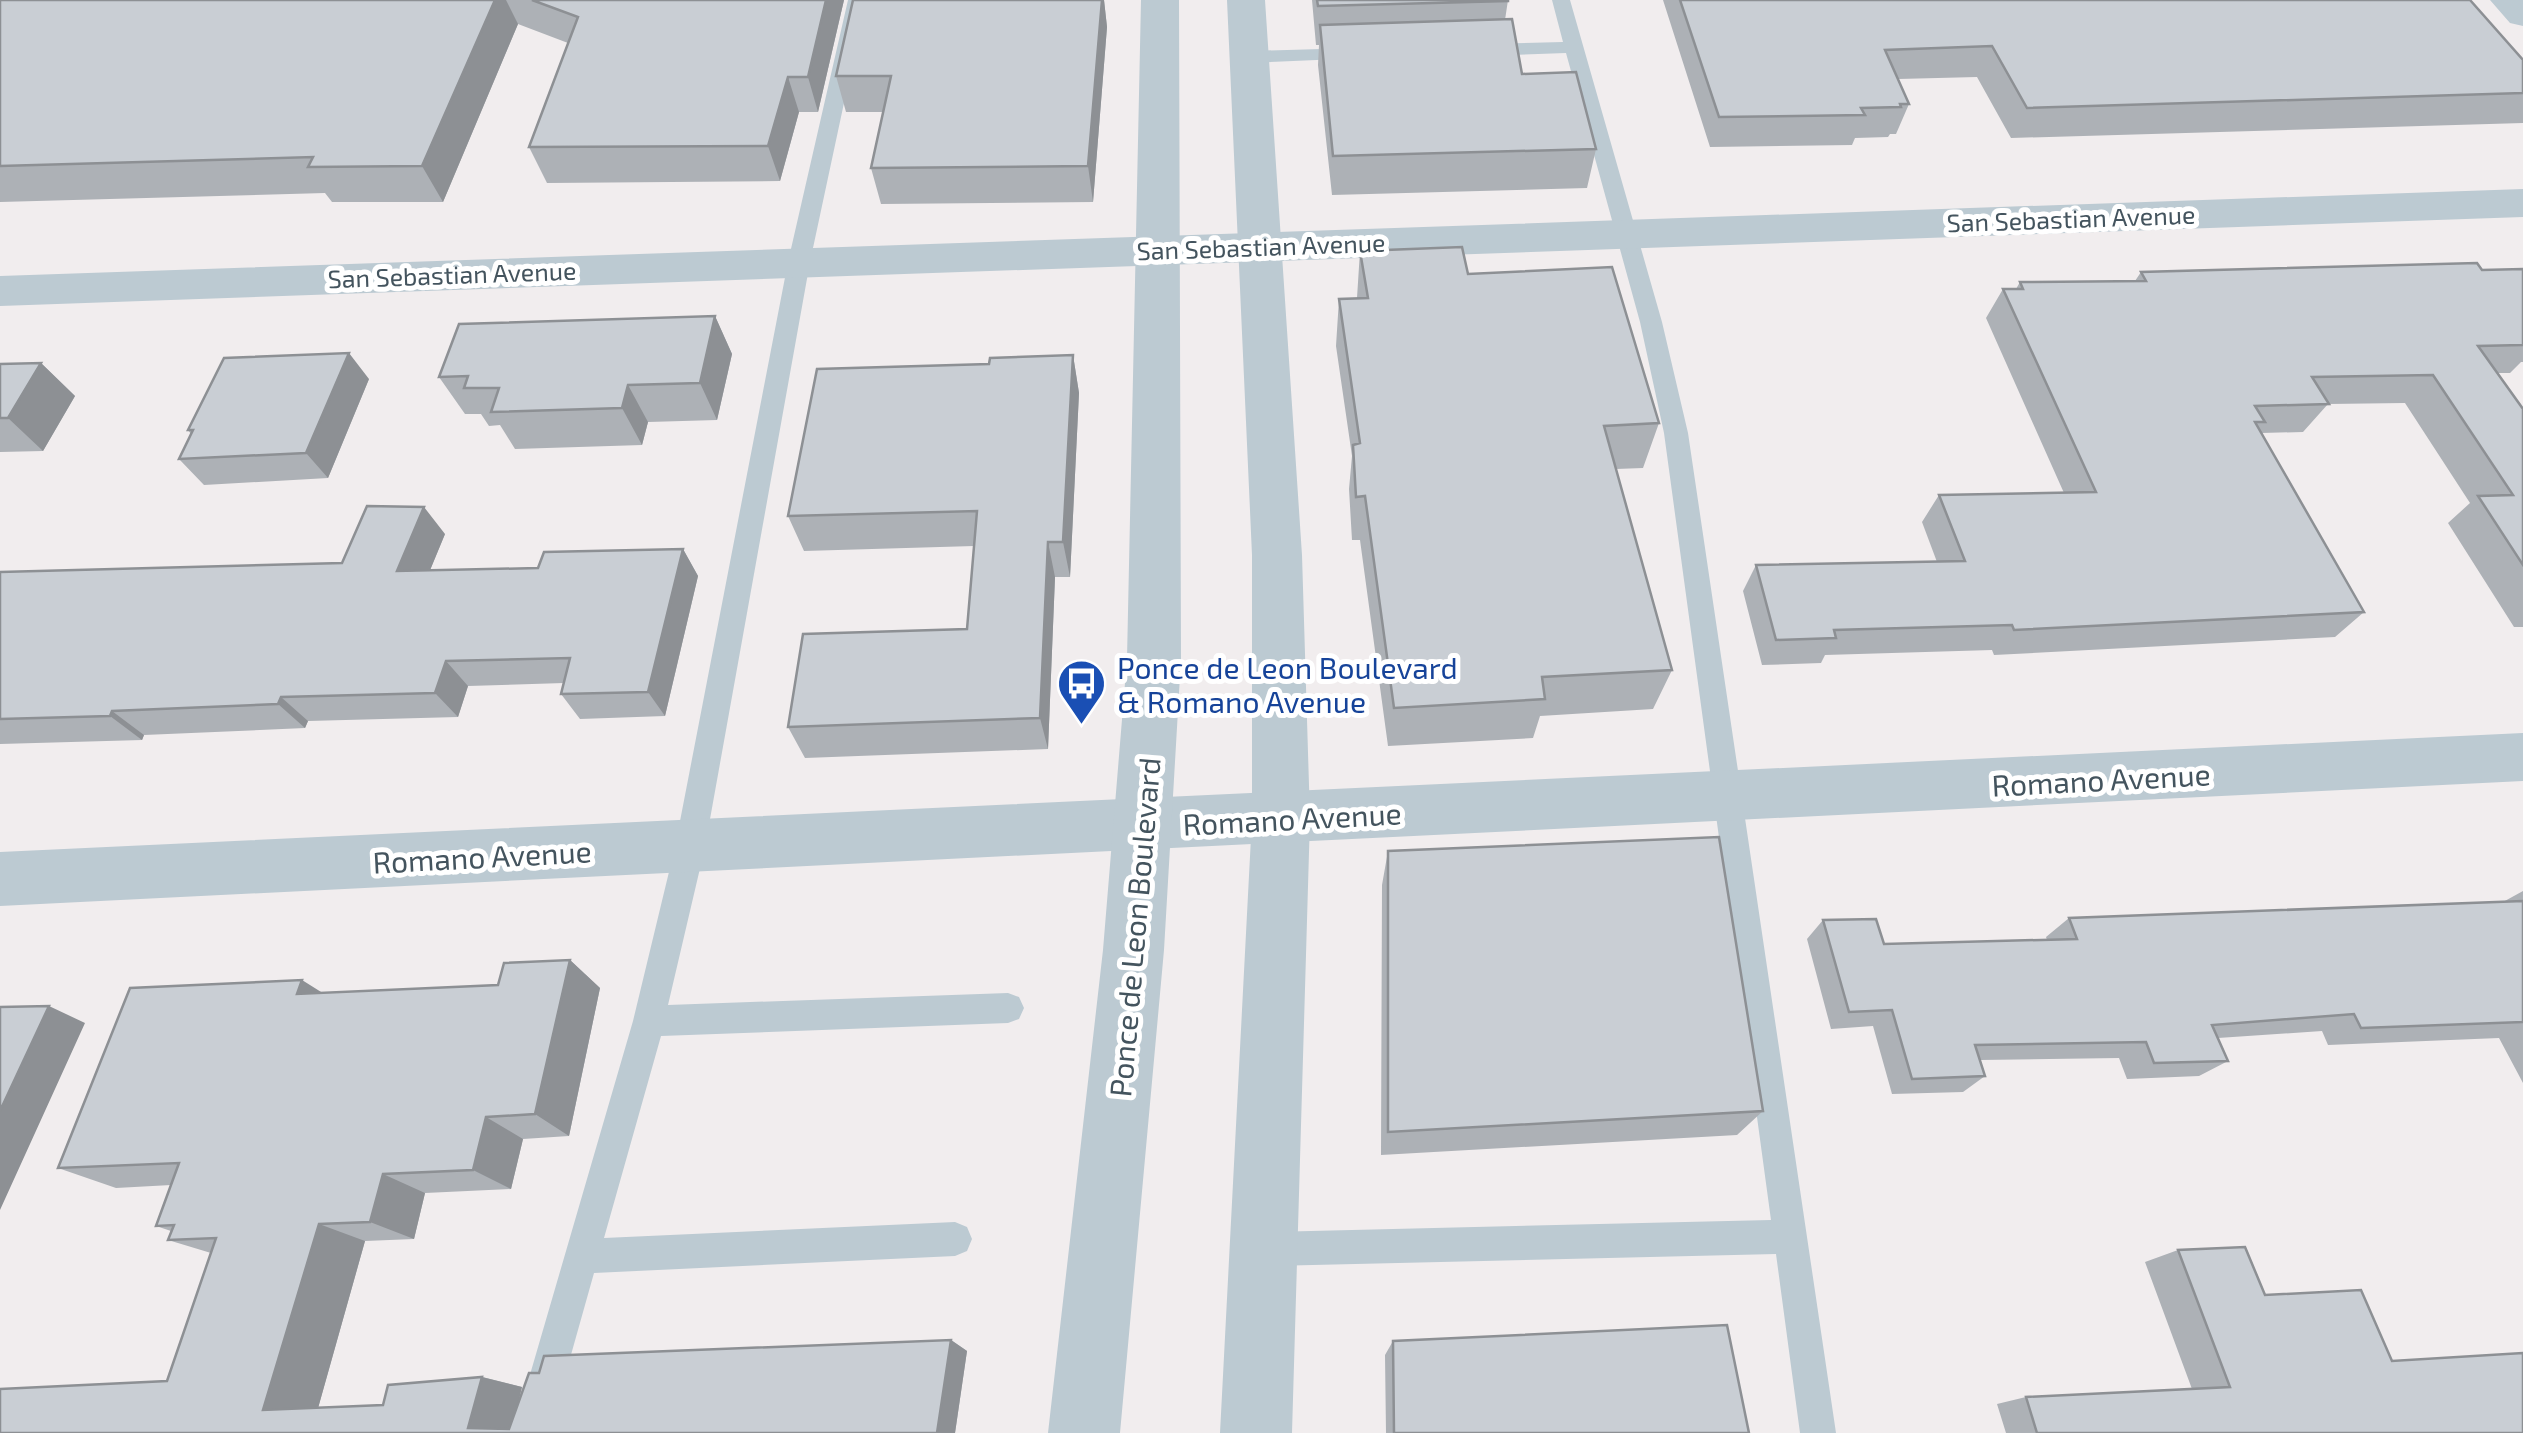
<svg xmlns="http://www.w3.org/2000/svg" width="2523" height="1433" font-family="'Exo 2',sans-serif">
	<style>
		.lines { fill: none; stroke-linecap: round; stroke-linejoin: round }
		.service { fill: #bccad2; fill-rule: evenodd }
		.minor { fill: #bccad2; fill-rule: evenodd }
		.tertiary { fill: #bccad2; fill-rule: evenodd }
		.wall { fill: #adb1b6 }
		.shaded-wall { fill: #8d9094 }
		.building { fill: #c9ced4; stroke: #8d9094; stroke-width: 2.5 }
		.labels { text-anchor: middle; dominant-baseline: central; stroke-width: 10; stroke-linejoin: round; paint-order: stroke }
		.far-street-label { font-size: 25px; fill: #44545e; stroke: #fff }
		.transit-label { font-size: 30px; fill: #164399; stroke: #fff; text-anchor: start }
		.street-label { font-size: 30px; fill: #44545e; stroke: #fff }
	</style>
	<rect width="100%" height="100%" fill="#f1edee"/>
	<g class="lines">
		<!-- service -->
		<path class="service" d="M 848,0 L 866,0 L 810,262 L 705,847 L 668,1005 L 1008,993 L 1019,997 L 1024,1008 L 1019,1019 L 1008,1023 L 661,1036 L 604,1238 L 955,1222 L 967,1227 L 972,1239 L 967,1251 L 955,1256 L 594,1273 L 549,1433 L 513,1433 L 633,1021 L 675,847 L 788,262 Z
			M 1552,0 L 1570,0 L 1662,322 L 1688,433 L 1836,1433 L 1800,1433 L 1776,1254 L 1266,1266 L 1254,1261 L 1249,1249 L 1254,1237 L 1266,1232 L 1771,1220 L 1664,433 L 1640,322 L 1566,53 L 1479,56 L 1469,50 L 1479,44 L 1563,42 Z
			M 1356,48 L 1366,54 L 1363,58 L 1249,63 L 1239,57 L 1249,51 Z"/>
		<!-- minor -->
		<path class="minor" d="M 2490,0 L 2523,0 L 2523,26 L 2510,23 Z
			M 2523,189 L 2523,217 L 0,306 L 0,276 Z
			M 2523,733 L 2523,781 L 0,906 L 0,852 Z"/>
		<!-- tertiary -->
		<path class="tertiary" d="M 1141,0 L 1179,0 L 1181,659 L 1164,950 L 1120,1433 L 1048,1433 L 1103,950 L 1127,659 Z
			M 1227,0 L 1265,0 L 1302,555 L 1310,818 L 1292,1433 L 1220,1433 L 1252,818 L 1252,555 Z"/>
	</g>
	<!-- wall -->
	<path class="wall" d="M 0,0 L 844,0 L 818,112 L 799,112 L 780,181 L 547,183 L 529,147 L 568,43 L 518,24 L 443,202 L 332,202 L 325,193 L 0,202 Z
		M 1104,0 L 1107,27 L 1093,202 L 881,204 L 871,168 L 883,112 L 846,112 L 836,76 Z
		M 1312,0 L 1508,0 L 1505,20 L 1522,74 L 1596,149 L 1587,188 L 1332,195 L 1318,65 L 1319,45 L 1316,45 Z
		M 1663,0 L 2470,0 L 2523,60 L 2523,123 L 2011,138 L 1977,77 L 1898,79 L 1909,104 L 1896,134 L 1890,134 L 1888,137 L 1855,138 L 1852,145 L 1710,147 Z
		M 1360,251 L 1468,274 L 1659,423 L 1643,468 L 1616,469 L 1672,670 L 1653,709 L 1540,716 L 1533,738 L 1388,746 L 1360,540 L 1352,540 L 1349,489 L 1352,456 L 1336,346 L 1339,299 L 1357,298 Z
		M 2523,269 L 2523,362 L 2521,362 L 2510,373 L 2497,373 L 2523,409 L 2523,627 L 2514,627 L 2448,523 L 2470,503 L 2405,403 L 2328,404 L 2303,432 L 2261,433 L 2364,612 L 2335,637 L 1994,655 L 1992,650 L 1825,655 L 1821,663 L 1762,665 L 1743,591 L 1756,565 L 1937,562 L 1922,522 L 1939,495 L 2064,493 L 1986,318 L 2003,289 L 2016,289 L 2020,282 L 2135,281 L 2141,272 Z
		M 715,316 L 732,354 L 717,420 L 648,422 L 642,445 L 515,449 L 500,425 L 489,426 L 481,414 L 465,414 L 439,377 Z
		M 1073,355 L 1079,393 L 1070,577 L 1055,577 L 1048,749 L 805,758 L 788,727 L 967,629 L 974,546 L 804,551 L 788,516 L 989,364 Z
		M 41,363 L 75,396 L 43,451 L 0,452 L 0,364 Z
		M 369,379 L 328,478 L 204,485 L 179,459 L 191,434 L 188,430 Z
		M 445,534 L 430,570 L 538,568 L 683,549 L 698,576 L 665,716 L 580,719 L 561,694 L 564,683 L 468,686 L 458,717 L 308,721 L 305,728 L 144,735 L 142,740 L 0,744 L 0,572 L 342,563 Z
		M 1388,851 L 1763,1111 L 1737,1135 L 1381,1155 L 1382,885 Z
		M 2523,891 L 2523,1083 L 2499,1038 L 2328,1045 L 2322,1031 L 2218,1038 L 2228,1061 L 2199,1076 L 2127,1079 L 2119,1058 L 1980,1060 L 1985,1076 L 1963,1092 L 1892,1094 L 1873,1026 L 1831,1029 L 1807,939 L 1823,920 L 1884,944 L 2047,940 L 2046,937 L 2069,918 L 2503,902 Z
		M 570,960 L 600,988 L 569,1136 L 523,1139 L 511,1189 L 425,1193 L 414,1239 L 365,1241 L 318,1408 L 383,1405 L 482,1377 L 522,1387 L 518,1404 L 951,1340 L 967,1351 L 955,1433 L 0,1433 L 167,1381 L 211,1253 L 168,1240 L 171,1231 L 156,1226 L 171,1185 L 116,1188 L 58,1168 L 323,993 L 498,985 Z
		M 2178,1250 L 2392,1361 L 2523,1433 L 2006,1433 L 1997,1404 L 2026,1397 L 2192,1389 L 2145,1262 Z
		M 1393,1341 L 1749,1433 L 1386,1433 L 1385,1355 Z"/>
	<!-- shaded-wall -->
	<path class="shaded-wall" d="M 495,0 L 506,0 L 518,24 L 443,202 L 422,166 Z
		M 826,0 L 844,0 L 818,112 L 808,77 Z
		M 1102,0 L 1104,0 L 1107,27 L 1093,202 L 1088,166 Z
		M 788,77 L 799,112 L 780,181 L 768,146 Z
		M 715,316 L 732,354 L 717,420 L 700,383 Z
		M 349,353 L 369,379 L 328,478 L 306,453 Z
		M 1073,355 L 1079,393 L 1070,577 L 1063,542 Z
		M 41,363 L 75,396 L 43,451 L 8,418 Z
		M 628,385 L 648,422 L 642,445 L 622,408 Z
		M 424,507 L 445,534 L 419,597 L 397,571 Z
		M 1048,542 L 1055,577 L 1048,749 L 1040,718 Z
		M 683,549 L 698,576 L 665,716 L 648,692 Z
		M 446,661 L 468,686 L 458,717 L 435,693 Z
		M 281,697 L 308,721 L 305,728 L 278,704 Z
		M 112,711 L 144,735 L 142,740 L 110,716 Z
		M 570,960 L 600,988 L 569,1136 L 535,1114 Z
		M 302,980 L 345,1007 L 297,994 Z
		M 49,1006 L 85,1023 L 0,1210 L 0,1111 Z
		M 486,1117 L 523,1139 L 511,1189 L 473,1170 Z
		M 383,1174 L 425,1193 L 414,1239 L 370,1222 Z
		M 319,1224 L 365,1241 L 315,1419 L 263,1410 Z
		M 951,1340 L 967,1351 L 955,1433 L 937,1433 Z
		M 482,1377 L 522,1387 L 511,1433 L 468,1428 Z"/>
	<!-- building -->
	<path class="building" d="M 0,0 L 495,0 L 422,166 L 308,167 L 313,157 L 0,166 Z
		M 532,0 L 826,0 L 808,77 L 788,77 L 768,146 L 529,147 L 578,17 Z
		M 853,0 L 1102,0 L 1088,166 L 871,168 L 891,76 L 836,76 Z
		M 1317,0 L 1508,0 L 1508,1 L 1318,6 Z
		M 1680,0 L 2470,0 L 2523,60 L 2523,93 L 2027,108 L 1992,46 L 1885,50 L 1909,104 L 1900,104 L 1901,107 L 1861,108 L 1865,115 L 1719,117 Z
		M 1512,19 L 1522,74 L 1576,72 L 1596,149 L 1333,156 L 1320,25 Z
		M 1462,247 L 1468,274 L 1612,267 L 1659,423 L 1604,426 L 1672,670 L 1542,677 L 1545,699 L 1394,708 L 1365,496 L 1356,497 L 1353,445 L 1360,443 L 1339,299 L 1368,298 L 1360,251 Z
		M 2477,263 L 2482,270 L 2523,269 L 2523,345 L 2478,346 L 2523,409 L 2523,565 L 2478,496 L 2513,495 L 2433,375 L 2312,377 L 2329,404 L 2255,406 L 2265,422 L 2255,422 L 2364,612 L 2014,630 L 2012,625 L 1834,630 L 1836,638 L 1776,640 L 1756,565 L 1965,561 L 1939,495 L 2096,492 L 2003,289 L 2023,289 L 2020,282 L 2146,281 L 2141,272 Z
		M 715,316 L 700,383 L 628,385 L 622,408 L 491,412 L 499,388 L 464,388 L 468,376 L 439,377 L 459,324 Z
		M 349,353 L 306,453 L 179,459 L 193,430 L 188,430 L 224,358 Z
		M 1073,355 L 1063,542 L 1048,542 L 1040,718 L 788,727 L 803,634 L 967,629 L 977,511 L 788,516 L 817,369 L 989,364 L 990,358 Z
		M 41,363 L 8,418 L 0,418 L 0,364 Z
		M 367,506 L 424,507 L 397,571 L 538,568 L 544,552 L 683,549 L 648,692 L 561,694 L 570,658 L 446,661 L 435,693 L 281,697 L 278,704 L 112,711 L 110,716 L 0,719 L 0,572 L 342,563 Z
		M 1719,837 L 1763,1111 L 1388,1132 L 1388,851 Z
		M 2523,901 L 2523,1022 L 2361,1028 L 2354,1014 L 2212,1025 L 2228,1061 L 2154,1063 L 2146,1042 L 1975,1045 L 1985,1076 L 1912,1079 L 1892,1010 L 1849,1012 L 1823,920 L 1876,919 L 1884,944 L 2077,939 L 2069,918 Z
		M 570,960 L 535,1114 L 486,1117 L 473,1170 L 383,1174 L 370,1222 L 319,1224 L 263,1410 L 383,1405 L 388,1385 L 482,1377 L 468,1428 L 509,1429 L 529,1373 L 539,1373 L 544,1356 L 951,1340 L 937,1433 L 0,1433 L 0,1389 L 167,1381 L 216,1238 L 168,1240 L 174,1225 L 156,1226 L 179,1163 L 58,1168 L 130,988 L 302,980 L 297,994 L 498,985 L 504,963 Z
		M 49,1006 L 0,1111 L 0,1007 Z
		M 2245,1247 L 2265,1295 L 2361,1290 L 2392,1361 L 2523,1353 L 2523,1433 L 2037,1433 L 2026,1397 L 2230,1387 L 2178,1250 Z
		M 1727,1325 L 1749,1433 L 1394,1433 L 1393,1341 Z"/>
	<!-- icons -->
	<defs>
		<symbol id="bus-pin" viewBox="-11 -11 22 30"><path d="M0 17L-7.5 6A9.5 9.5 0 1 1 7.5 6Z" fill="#1a4fb4" stroke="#fff"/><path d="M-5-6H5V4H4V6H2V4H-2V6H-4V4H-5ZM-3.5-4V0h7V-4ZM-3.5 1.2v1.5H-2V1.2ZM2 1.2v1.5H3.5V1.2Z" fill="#fff"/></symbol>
	</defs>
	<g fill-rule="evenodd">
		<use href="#bus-pin" x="1054" y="656" width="55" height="75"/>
	</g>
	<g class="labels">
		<!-- far-street labels -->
		<g class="far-street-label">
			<text transform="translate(2071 218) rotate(-2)">San Sebastian Avenue</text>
			<text transform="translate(1261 246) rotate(-2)">San Sebastian Avenue</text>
			<text transform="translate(452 274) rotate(-2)">San Sebastian Avenue</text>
		</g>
		<!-- transit labels -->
		<g class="transit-label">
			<text x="1117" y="667">Ponce de Leon Boulevard<tspan x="1117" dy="34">&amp; Romano Avenue</tspan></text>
		</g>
		<!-- street labels -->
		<g class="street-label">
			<text transform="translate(2101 779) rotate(-3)">Romano Avenue</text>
			<text transform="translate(1292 818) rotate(-3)">Romano Avenue</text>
			<text transform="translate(482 856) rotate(-3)">Romano Avenue</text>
			<text transform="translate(1134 927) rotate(-85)">Ponce de Leon Boulevard</text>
		</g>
	</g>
</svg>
